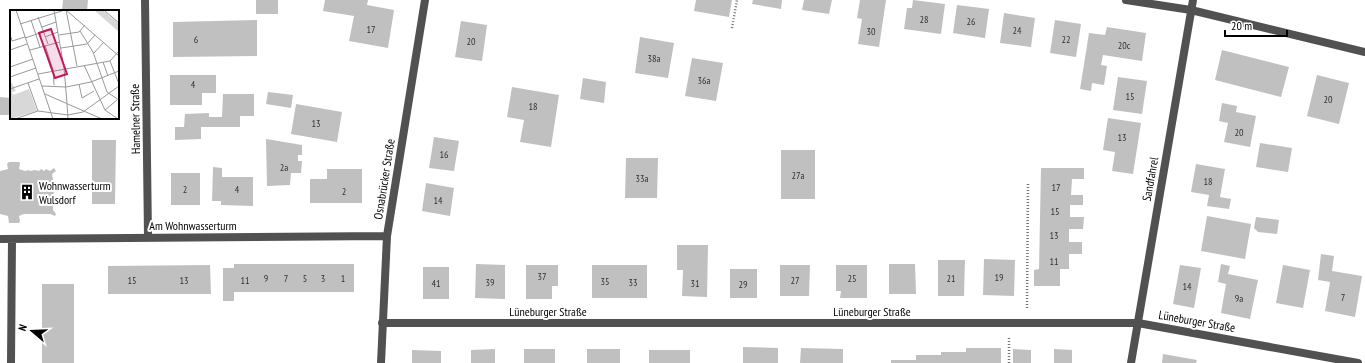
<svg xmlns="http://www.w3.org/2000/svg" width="1365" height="363" font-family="'PT Sans Narrow',sans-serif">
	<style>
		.building { fill: #c0c0c0 }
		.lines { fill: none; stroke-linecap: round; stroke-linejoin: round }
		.path { stroke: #737373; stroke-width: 2.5; stroke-dasharray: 1 2; stroke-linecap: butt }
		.minor { stroke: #515151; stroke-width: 8 }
		.labels { text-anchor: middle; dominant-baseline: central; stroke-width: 4; stroke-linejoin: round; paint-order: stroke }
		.number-label { font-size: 10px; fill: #303030 }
		.street-label { font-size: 12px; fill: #000; stroke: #fff }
		.poi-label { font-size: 12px; fill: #000; stroke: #fff; text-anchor: start }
		.inset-road { fill: none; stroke: #999; stroke-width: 1 }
		.view { fill: #c2185b; fill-opacity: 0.15; stroke: #c2185b; stroke-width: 2 }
		.inset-edge { fill: none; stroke: #000; stroke-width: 2 }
	</style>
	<rect width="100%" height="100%" fill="#fff"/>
	<!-- building -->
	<path class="building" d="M 63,0 L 88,0 L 87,11 L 62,11 Z
		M 256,0 L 278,0 L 278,14 L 256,14 Z
		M 325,0 L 368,0 L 367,5 L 394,10 L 388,48 L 349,41 L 354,16 L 323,11 Z
		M 696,0 L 732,0 L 729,17 L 694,11 Z
		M 753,0 L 782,0 L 781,9 L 752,4 Z
		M 804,0 L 832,0 L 829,14 L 802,10 Z
		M 860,0 L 886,0 L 879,47 L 858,44 L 862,19 L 857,18 Z
		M 913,0 L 945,4 L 941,34 L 904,29 L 907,8 L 912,8 Z
		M 957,5 L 989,9 L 985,38 L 953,33 Z
		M 1004,13 L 1035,18 L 1031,47 L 1000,43 Z
		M 257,20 L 257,56 L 173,57 L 173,22 Z
		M 1055,20 L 1081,24 L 1076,57 L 1050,53 Z
		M 461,21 L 487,25 L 482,61 L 455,57 Z
		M 1107,27 L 1146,33 L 1142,61 L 1103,55 L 1101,65 L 1107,66 L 1104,85 L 1092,83 L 1091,91 L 1080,89 L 1089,33 L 1105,35 Z
		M 640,37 L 674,43 L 668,78 L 635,73 Z
		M 1222,50 L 1289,67 L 1281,97 L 1215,80 Z
		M 692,58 L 723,63 L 716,101 L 685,96 Z
		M 170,75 L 216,75 L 216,93 L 202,93 L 202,105 L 170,105 Z
		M 1317,75 L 1349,83 L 1339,124 L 1307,116 Z
		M 1118,77 L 1147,81 L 1142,114 L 1113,110 Z
		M 583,78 L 606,82 L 604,103 L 580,99 Z
		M 512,87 L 559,95 L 551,147 L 520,142 L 524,120 L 507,117 Z
		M 268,92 L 293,95 L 291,108 L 266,104 Z
		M 223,94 L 254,94 L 254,116 L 240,116 L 240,127 L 201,127 L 201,139 L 175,140 L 175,127 L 184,127 L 185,114 L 209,113 L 209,117 L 222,117 Z
		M 0,97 L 11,98 L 11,115 L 0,115 Z
		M 1222,103 L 1237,106 L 1236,112 L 1256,116 L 1250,147 L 1224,142 L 1228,123 L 1219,121 Z
		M 296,104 L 342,112 L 337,142 L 291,134 Z
		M 1108,118 L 1141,123 L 1133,174 L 1112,171 L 1115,152 L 1103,150 Z
		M 434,137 L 459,141 L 454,171 L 429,168 Z
		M 266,139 L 302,145 L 302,155 L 298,155 L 298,161 L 302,161 L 301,173 L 291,173 L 290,185 L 267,186 Z
		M 92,140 L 116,140 L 115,204 L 92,204 Z
		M 1260,143 L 1292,148 L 1288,172 L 1256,167 Z
		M 781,150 L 815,150 L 815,199 L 781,199 Z
		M 626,158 L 658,158 L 657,198 L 625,198 Z
		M 9,162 L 19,162 L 20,163 L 19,169 L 25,171 L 29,170 L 30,171 L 35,170 L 39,171 L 41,169 L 44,171 L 46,169 L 50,171 L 54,168 L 56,171 L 52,174 L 54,186 L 53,191 L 54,192 L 53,197 L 55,199 L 53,200 L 53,210 L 56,214 L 55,216 L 50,214 L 24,214 L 19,216 L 20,221 L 19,223 L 9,223 L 8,216 L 0,214 L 0,171 L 8,169 L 7,164 Z
		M 1196,164 L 1225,169 L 1220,197 L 1231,199 L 1229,209 L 1207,206 L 1209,195 L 1191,192 Z
		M 213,167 L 222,168 L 222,177 L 253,177 L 253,206 L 221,205 L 221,201 L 212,201 Z
		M 1041,168 L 1084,168 L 1084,179 L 1072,179 L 1071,195 L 1083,195 L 1083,205 L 1070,205 L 1070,217 L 1084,217 L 1083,229 L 1069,229 L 1069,242 L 1082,242 L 1082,254 L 1069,254 L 1069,269 L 1060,269 L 1060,286 L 1034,286 L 1034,270 L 1039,269 Z
		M 327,169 L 362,169 L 362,203 L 310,203 L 310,179 L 327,179 Z
		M 171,173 L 200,173 L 200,205 L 171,205 Z
		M 426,183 L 454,188 L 450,216 L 422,211 Z
		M 1207,216 L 1251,224 L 1245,259 L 1201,251 Z
		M 1256,217 L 1279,220 L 1277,234 L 1258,232 L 1254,228 Z
		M 677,245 L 708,245 L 707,297 L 682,296 L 683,270 L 677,270 Z
		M 1321,254 L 1334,256 L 1332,271 L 1362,276 L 1355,317 L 1325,311 L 1330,282 L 1318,280 Z
		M 984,259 L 1015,260 L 1014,296 L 983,295 Z
		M 938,260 L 965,260 L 964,296 L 938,296 Z
		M 234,264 L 354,264 L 354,292 L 234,292 L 234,301 L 223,301 L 223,268 L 234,268 Z
		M 476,264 L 505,265 L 505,299 L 475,298 Z
		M 889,264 L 915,264 L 916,294 L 889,294 Z
		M 1221,264 L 1230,266 L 1228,274 L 1258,280 L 1250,319 L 1221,313 L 1226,284 L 1218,282 Z
		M 210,265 L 211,294 L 108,294 L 108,266 Z
		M 526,265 L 558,265 L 558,286 L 552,286 L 552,299 L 526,299 Z
		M 592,265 L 647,265 L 647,298 L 592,298 Z
		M 780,265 L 810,265 L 809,296 L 780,296 Z
		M 836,265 L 867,265 L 867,298 L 840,298 L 841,291 L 836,291 Z
		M 1180,265 L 1201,268 L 1194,308 L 1173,304 Z
		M 1283,265 L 1310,270 L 1303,308 L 1276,303 Z
		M 423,267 L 449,267 L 449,299 L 423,299 Z
		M 730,269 L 757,269 L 757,298 L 730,298 Z
		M 42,284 L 74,284 L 74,363 L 42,363 Z
		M 743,347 L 778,348 L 778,363 L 743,363 Z
		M 801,348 L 843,349 L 843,363 L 800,363 Z
		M 966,348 L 1001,348 L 1001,363 L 891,363 L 891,360 L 916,360 L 916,355 L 941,355 L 941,352 L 966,352 Z
		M 495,349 L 495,363 L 471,363 L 471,350 Z
		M 524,349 L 555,349 L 555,363 L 524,363 Z
		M 587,349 L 620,349 L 620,363 L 587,363 Z
		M 1013,349 L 1031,350 L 1031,363 L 1013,363 Z
		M 1054,349 L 1072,350 L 1072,363 L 1054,363 Z
		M 412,350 L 441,351 L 441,363 L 412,363 Z
		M 649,350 L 690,350 L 690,363 L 649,363 Z
		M 1163,354 L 1197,360 L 1196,363 L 1162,363 Z"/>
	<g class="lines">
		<!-- path -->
		<path class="path" d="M 732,28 L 737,0
			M 1027,308 L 1028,184
			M 1009,363 L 1009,338"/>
		<!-- minor -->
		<path class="minor" d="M 145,0 L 148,237
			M 1126,0 L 1191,10 L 1365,52
			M 0,239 L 387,236
			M 382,323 L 1138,323 L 1358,363
			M 11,363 L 12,239
			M 381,363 L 387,236 L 425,0
			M 1131,363 L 1193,0"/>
	</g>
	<!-- icons -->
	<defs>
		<symbol id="building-bare" viewBox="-9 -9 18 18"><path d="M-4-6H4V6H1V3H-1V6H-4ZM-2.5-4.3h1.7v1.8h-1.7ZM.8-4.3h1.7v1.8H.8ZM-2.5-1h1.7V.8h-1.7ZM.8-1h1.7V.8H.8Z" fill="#000" stroke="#fff" stroke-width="2.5" paint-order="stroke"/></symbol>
	</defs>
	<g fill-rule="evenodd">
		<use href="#building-bare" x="16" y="181" width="22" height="22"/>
	</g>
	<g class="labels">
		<!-- number labels -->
		<g class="number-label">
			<text x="924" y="19">28</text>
			<text x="971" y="21">26</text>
			<text x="371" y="29">17</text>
			<text x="1017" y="30">24</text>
			<text x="871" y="31">30</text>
			<text x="196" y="39">6</text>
			<text x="1066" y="39">22</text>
			<text x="471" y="41">20</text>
			<text x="1124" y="45">20c</text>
			<text x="654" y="58">38a</text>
			<text x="704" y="80">36a</text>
			<text x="193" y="84">4</text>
			<text x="1130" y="96">15</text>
			<text x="1328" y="99">20</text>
			<text x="533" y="106">18</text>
			<text x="316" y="123">13</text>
			<text x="1239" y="132">20</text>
			<text x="1122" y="137">13</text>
			<text x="444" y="154">16</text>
			<text x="284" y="167">2a</text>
			<text x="798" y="175">27a</text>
			<text x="642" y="178">33a</text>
			<text x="1208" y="181">18</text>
			<text x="1056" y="187">17</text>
			<text x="185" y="189">2</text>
			<text x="237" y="189">4</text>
			<text x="344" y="191">2</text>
			<text x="438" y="200">14</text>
			<text x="1055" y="211">15</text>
			<text x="1054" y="235">13</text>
			<text x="1054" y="261">11</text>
			<text x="542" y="276">37</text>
			<text x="999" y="277">19</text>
			<text x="266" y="278">9</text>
			<text x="286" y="278">7</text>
			<text x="305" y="278">5</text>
			<text x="323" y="278">3</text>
			<text x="343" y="278">1</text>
			<text x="852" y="278">25</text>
			<text x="951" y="278">21</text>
			<text x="132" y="280">15</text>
			<text x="184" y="280">13</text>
			<text x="245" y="280">11</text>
			<text x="795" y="280">27</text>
			<text x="605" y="281">35</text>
			<text x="490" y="282">39</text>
			<text x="633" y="282">33</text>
			<text x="436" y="283">41</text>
			<text x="695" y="283">31</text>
			<text x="743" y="284">29</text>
			<text x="1187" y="286">14</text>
			<text x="1343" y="297">7</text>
			<text x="1239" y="298">9a</text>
		</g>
		<!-- street labels -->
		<g class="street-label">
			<text transform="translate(135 119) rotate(-91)">Hamelner Straße</text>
			<text transform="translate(384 179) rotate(-81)">Osnabrücker Straße</text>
			<text transform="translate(1150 179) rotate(-80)">Sandfahrel</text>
			<text x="193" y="225">Am Wohnwasserturm</text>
			<text x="548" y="311">Lüneburger Straße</text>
			<text x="872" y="311">Lüneburger Straße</text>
			<text transform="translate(1197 321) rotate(10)">Lüneburger Straße</text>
		</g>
		<!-- poi labels -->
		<g class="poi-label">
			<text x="39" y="185">Wohnwasserturm<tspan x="39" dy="14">Wulsdorf</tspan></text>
		</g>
	</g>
	<!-- overview -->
	<g transform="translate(10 10)">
		<rect width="109" height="109" fill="#fff"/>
		<path d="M 84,0 L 93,0 L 109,14 L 109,22 ZM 0,70 L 6,81 L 2,82 L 3,85 L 19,79 L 27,101 L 0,109 Z" fill="#d8d8d8"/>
		<path class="inset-road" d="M 6,0 L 43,109M 44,0 L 54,58 L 57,93M 56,0 L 109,46M 56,0 L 67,56M 94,0 L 109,13M 28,7 L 38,34M 21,10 L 30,37M 10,14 L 55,0M 32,17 L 46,12M 70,21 L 83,42 L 97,82 L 109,90M 49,25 L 69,22 L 75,15M 1,27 L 2,31 L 15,27M 35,27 L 48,22M 15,28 L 33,22M 35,35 L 43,60 L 44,75M 51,38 L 77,34 L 85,25M 0,40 L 17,34M 20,40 L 50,32M 84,43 L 94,32M 100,51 L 109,74M 93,52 L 98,66M 74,55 L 95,100 L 108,109M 0,57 L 23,49M 28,64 L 100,51 L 109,41M 0,67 L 26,58M 18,73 L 28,101M 69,74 L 72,88 L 84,81M 32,76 L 56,77 L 81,72 L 109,61M 0,79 L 29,69M 35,84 L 92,109M 57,94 L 58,109M 95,100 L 107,90M 5,109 L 28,101 L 58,105 L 73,102 L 109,76"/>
		<path class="view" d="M 41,19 L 57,64 L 45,68 L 29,23 Z"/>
		<rect width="109" height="109" class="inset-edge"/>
	</g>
	<!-- north arrow -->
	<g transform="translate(32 331) rotate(289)" stroke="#ffffff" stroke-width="3" paint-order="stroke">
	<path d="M0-3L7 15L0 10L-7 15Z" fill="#000000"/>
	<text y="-6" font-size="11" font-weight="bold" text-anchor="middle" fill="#000000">N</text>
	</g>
	<!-- scale -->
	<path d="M1225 30v6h62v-6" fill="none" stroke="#000000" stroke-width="2"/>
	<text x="1231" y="30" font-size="12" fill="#000000" stroke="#ffffff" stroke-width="3" paint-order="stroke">20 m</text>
</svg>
